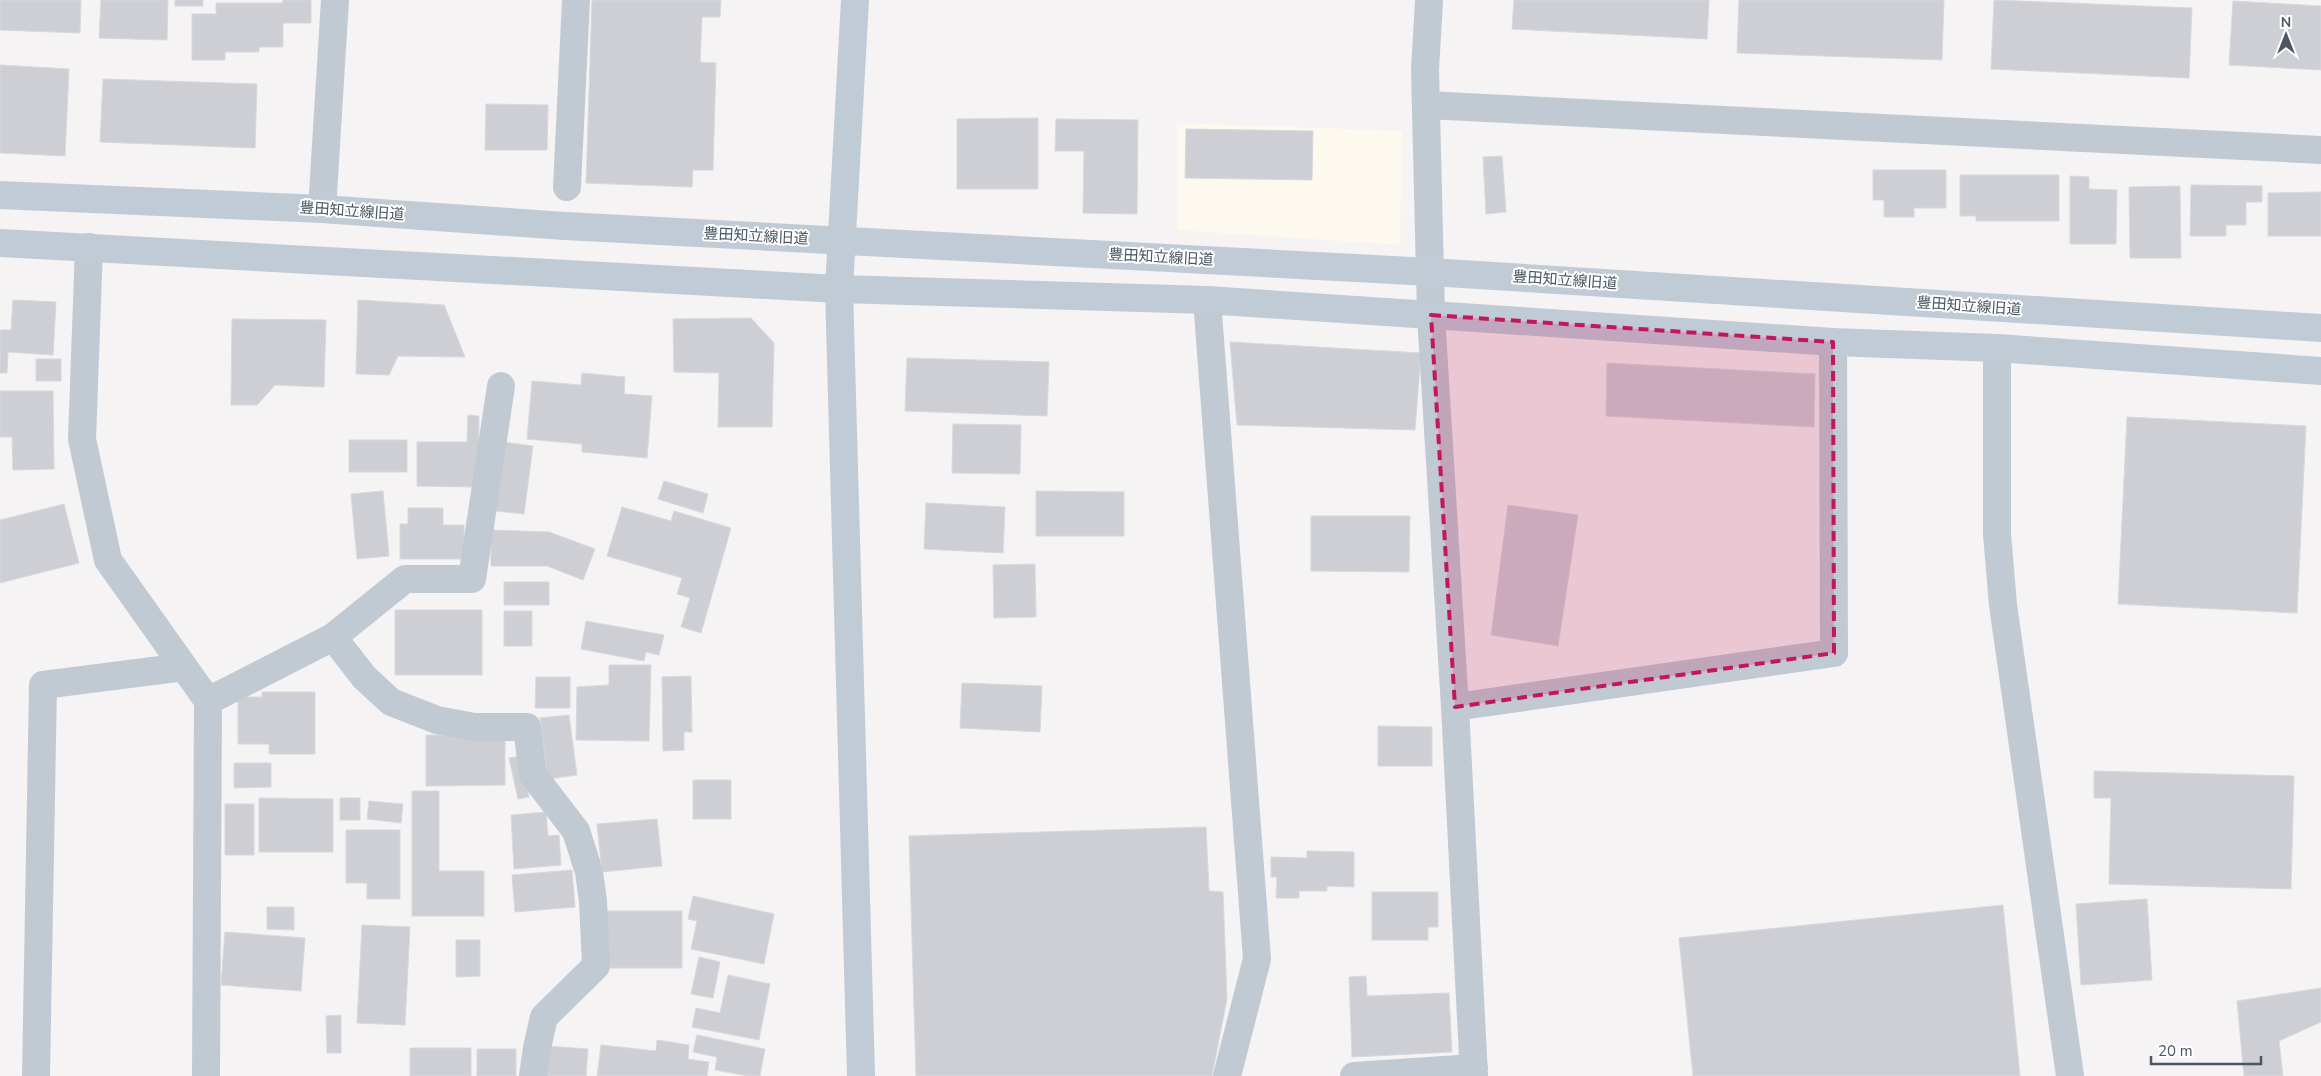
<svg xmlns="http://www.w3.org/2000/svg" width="2321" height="1076" font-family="'Nunito Sans','Noto Sans JP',sans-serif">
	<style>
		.commercial { fill: #fdf9ef }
		.building { fill: #cdcfd5; stroke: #d7d9de }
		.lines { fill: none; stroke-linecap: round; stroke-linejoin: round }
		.street { stroke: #c1cad2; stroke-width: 28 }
		.secondary { stroke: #c1cbd6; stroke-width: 28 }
		.marked { fill: #c2185b; fill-opacity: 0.2; stroke: #c2185b; stroke-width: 4; stroke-dasharray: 10 6; stroke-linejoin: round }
		.labels { text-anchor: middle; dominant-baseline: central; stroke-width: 4; stroke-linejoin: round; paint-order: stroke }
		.street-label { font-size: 15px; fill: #4a5661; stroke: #fff }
	</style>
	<rect width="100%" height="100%" fill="#f5f3f3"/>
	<!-- commercial -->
	<path class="commercial" d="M 1177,123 L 1402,131 L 1400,245 L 1177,230 Z"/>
	<!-- building -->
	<path class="building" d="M 0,0 L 81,0 L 80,33 L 0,30 Z
		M 101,0 L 168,0 L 167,40 L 99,38 Z
		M 175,0 L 203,0 L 203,6 L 175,6 Z
		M 283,0 L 311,0 L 311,23 L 283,23 L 283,47 L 259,47 L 259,52 L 225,52 L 225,60 L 192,60 L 192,14 L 216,14 L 216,3 L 283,3 Z
		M 592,0 L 721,0 L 720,17 L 702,17 L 700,62 L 716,63 L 713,170 L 693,170 L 692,187 L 586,183 Z
		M 1514,0 L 1709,0 L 1707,39 L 1512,29 Z
		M 1739,0 L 1944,0 L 1942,60 L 1737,53 Z
		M 1994,0 L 2192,8 L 2189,78 L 1991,69 Z
		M 2233,1 L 2321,6 L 2321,70 L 2229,65 Z
		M 0,65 L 69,69 L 65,156 L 0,153 Z
		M 103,79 L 257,84 L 255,148 L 100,142 Z
		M 486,104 L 548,105 L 547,150 L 485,150 Z
		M 1038,118 L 1038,189 L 957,189 L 957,119 Z
		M 1056,119 L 1138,120 L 1137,214 L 1083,213 L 1084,151 L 1055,151 Z
		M 1186,129 L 1313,131 L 1312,180 L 1185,178 Z
		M 1502,156 L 1506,212 L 1486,214 L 1483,157 Z
		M 1873,170 L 1946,170 L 1946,208 L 1914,208 L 1914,217 L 1884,217 L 1884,200 L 1873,200 Z
		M 1960,175 L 2059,175 L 2059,221 L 1976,221 L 1976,216 L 1960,216 Z
		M 2070,176 L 2089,177 L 2089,189 L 2117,190 L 2116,244 L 2070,244 Z
		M 2191,185 L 2262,186 L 2262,202 L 2246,202 L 2246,225 L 2226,225 L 2226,236 L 2190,236 Z
		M 2180,186 L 2181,258 L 2130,258 L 2129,187 Z
		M 2321,192 L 2321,236 L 2268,236 L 2268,193 Z
		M 13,300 L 56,302 L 53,355 L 8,352 L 7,373 L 0,373 L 0,330 L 11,330 Z
		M 358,300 L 444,305 L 465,357 L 398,356 L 389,375 L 356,374 Z
		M 751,318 L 774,343 L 772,427 L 718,427 L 719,373 L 674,372 L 673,319 Z
		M 232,319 L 326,320 L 324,387 L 275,385 L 257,405 L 231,405 Z
		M 1230,342 L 1421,353 L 1415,430 L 1237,425 Z
		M 907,358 L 1049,362 L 1047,416 L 905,411 Z
		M 36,359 L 61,359 L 61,381 L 36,381 Z
		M 1607,363 L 1815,374 L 1814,427 L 1606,416 Z
		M 582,373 L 625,377 L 624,394 L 652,396 L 647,458 L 582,452 L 582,444 L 527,439 L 532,381 L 581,385 Z
		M 0,391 L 53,391 L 54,469 L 13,470 L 12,437 L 0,437 Z
		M 468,415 L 479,416 L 478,487 L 417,486 L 417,442 L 467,442 Z
		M 2127,417 L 2306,426 L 2297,613 L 2118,604 Z
		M 953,424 L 1021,425 L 1020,474 L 952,473 Z
		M 349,440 L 407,440 L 407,472 L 349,472 Z
		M 503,442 L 533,446 L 524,514 L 495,511 Z
		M 664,481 L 708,494 L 703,513 L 658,499 Z
		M 383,491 L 389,556 L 357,559 L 351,494 Z
		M 1036,491 L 1124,492 L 1124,536 L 1036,536 Z
		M 926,503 L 1005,507 L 1003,553 L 924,549 Z
		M 64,504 L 79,563 L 0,583 L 0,520 Z
		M 1508,505 L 1578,515 L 1558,646 L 1491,635 Z
		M 622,507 L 671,521 L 674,511 L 731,528 L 701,633 L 681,627 L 690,598 L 677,594 L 682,578 L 607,556 Z
		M 408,508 L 443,508 L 443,525 L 464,525 L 464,559 L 400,559 L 400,524 L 408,524 Z
		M 1311,516 L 1410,516 L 1409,572 L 1311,571 Z
		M 491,530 L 549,532 L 595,549 L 583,580 L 547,566 L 491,566 Z
		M 1035,564 L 1036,617 L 994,618 L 993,565 Z
		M 504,582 L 549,582 L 549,605 L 504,605 Z
		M 395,610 L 482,610 L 482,675 L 395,675 Z
		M 504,611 L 532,611 L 532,646 L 504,646 Z
		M 586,621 L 664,635 L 659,655 L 646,652 L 644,661 L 581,649 Z
		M 609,665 L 651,665 L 649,741 L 576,740 L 577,687 L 609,685 Z
		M 691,676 L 692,732 L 684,732 L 684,750 L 663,751 L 662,677 Z
		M 536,677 L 570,677 L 570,708 L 535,708 Z
		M 962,683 L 1042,686 L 1040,732 L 960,728 Z
		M 262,692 L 315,692 L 315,754 L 269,754 L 269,744 L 238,744 L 238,697 L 262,697 Z
		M 569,715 L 577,775 L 548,779 L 540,718 Z
		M 1378,726 L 1432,727 L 1432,766 L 1378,766 Z
		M 426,735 L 505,735 L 505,785 L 426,786 Z
		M 521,756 L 529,797 L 518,799 L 509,758 Z
		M 234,763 L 271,763 L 271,787 L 234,788 Z
		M 2094,771 L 2294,776 L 2291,889 L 2109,884 L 2111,798 L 2094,798 Z
		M 693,780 L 731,780 L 731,819 L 693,819 Z
		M 412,791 L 439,791 L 439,871 L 484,871 L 484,916 L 412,916 Z
		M 259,798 L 333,799 L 333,852 L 259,852 Z
		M 340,798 L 360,798 L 360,820 L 340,820 Z
		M 369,801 L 403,804 L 401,823 L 367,819 Z
		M 225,804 L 254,804 L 254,855 L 225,855 Z
		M 546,812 L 548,836 L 559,835 L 561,865 L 514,869 L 511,815 Z
		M 657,819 L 662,866 L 602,872 L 597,824 Z
		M 1206,827 L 1209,891 L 1223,892 L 1227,999 L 1212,1076 L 916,1076 L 909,836 Z
		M 346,830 L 400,830 L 400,899 L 367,899 L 367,883 L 346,883 Z
		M 1307,851 L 1354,852 L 1354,887 L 1327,886 L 1327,891 L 1299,891 L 1299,898 L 1276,898 L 1277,877 L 1271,877 L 1271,857 L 1307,858 Z
		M 572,870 L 575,907 L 515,912 L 512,875 Z
		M 1372,892 L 1438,892 L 1438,927 L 1428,927 L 1428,940 L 1372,940 Z
		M 693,896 L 774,914 L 764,964 L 691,949 L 697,921 L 688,919 Z
		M 2147,899 L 2152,980 L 2081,985 L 2076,904 Z
		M 2003,905 L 2020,1076 L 1693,1076 L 1679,938 Z
		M 267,907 L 294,907 L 294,930 L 267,929 Z
		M 604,911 L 682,911 L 682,968 L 603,968 Z
		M 362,925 L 410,927 L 405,1025 L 357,1023 Z
		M 225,932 L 305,938 L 301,991 L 221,985 Z
		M 456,940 L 480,940 L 480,976 L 456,977 Z
		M 699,957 L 720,962 L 713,998 L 691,994 Z
		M 728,975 L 770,984 L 759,1040 L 692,1027 L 696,1008 L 720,1013 Z
		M 1366,976 L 1367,996 L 1449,993 L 1452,1052 L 1352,1057 L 1349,977 Z
		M 2321,988 L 2321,1022 L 2279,1041 L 2283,1076 L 2244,1076 L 2237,1001 Z
		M 341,1015 L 341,1053 L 327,1053 L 326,1016 Z
		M 697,1035 L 765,1049 L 760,1076 L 748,1076 L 715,1070 L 717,1057 L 693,1052 Z
		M 657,1040 L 689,1045 L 688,1059 L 709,1062 L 707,1076 L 597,1076 L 601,1045 L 656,1051 Z
		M 547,1046 L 588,1049 L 586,1076 L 545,1076 Z
		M 410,1048 L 471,1048 L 471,1076 L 410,1076 Z
		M 477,1049 L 516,1049 L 516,1076 L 477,1076 Z"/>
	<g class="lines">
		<!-- street -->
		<path class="street" d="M 1429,0 L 1425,70 L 1431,315 L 1455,707 L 1474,1076
			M 1426,105 L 2321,150
			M 567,187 L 576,0
			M 322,209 L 335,0
			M 89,247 L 82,439 L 108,560 L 208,701 L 206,1076
			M 1207,300 L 1257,959 L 1227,1076
			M 1997,348 L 1997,534 L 2003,605 L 2070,1076
			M 333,637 L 405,579 L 472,579 L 501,386
			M 208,701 L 333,637 L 364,677 L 391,702 L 437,720 L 474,727 L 527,727 L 533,775 L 576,831 L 589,872 L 593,901 L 596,966 L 544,1017 L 537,1048 L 533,1076
			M 1455,707 L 1834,653 L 1833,342
			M 36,1076 L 43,685 L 184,667
			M 1354,1076 L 1474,1068"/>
		<!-- secondary -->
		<path class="secondary" d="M 855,0 L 839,289 L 861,1076
			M 0,195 L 322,209 L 565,226 L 1430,272 L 2321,328
			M 0,243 L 839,289 L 1207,300 L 1833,342 L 1997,348 L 2321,371"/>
	</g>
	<!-- marked area -->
	<path class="marked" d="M 1431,315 L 1833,342 L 1834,653 L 1455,707 Z"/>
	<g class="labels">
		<!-- street labels -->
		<g class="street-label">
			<text transform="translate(352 211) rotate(4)">豊田知立線旧道</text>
			<text transform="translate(756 236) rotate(3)">豊田知立線旧道</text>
			<text transform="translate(1161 257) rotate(3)">豊田知立線旧道</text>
			<text transform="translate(1565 280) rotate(4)">豊田知立線旧道</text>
			<text transform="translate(1969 306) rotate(4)">豊田知立線旧道</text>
		</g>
	</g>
	<!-- north arrow -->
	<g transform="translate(2286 35)" stroke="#ffffff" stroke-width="4" paint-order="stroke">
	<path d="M0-4L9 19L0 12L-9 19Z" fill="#4a5661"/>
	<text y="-8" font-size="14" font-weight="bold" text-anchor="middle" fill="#4a5661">N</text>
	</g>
	<!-- scale -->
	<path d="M2151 1056v8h110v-8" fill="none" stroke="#4a5661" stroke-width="2.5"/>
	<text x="2158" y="1056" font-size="15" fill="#4a5661" stroke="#ffffff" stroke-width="4" paint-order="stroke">20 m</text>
</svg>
